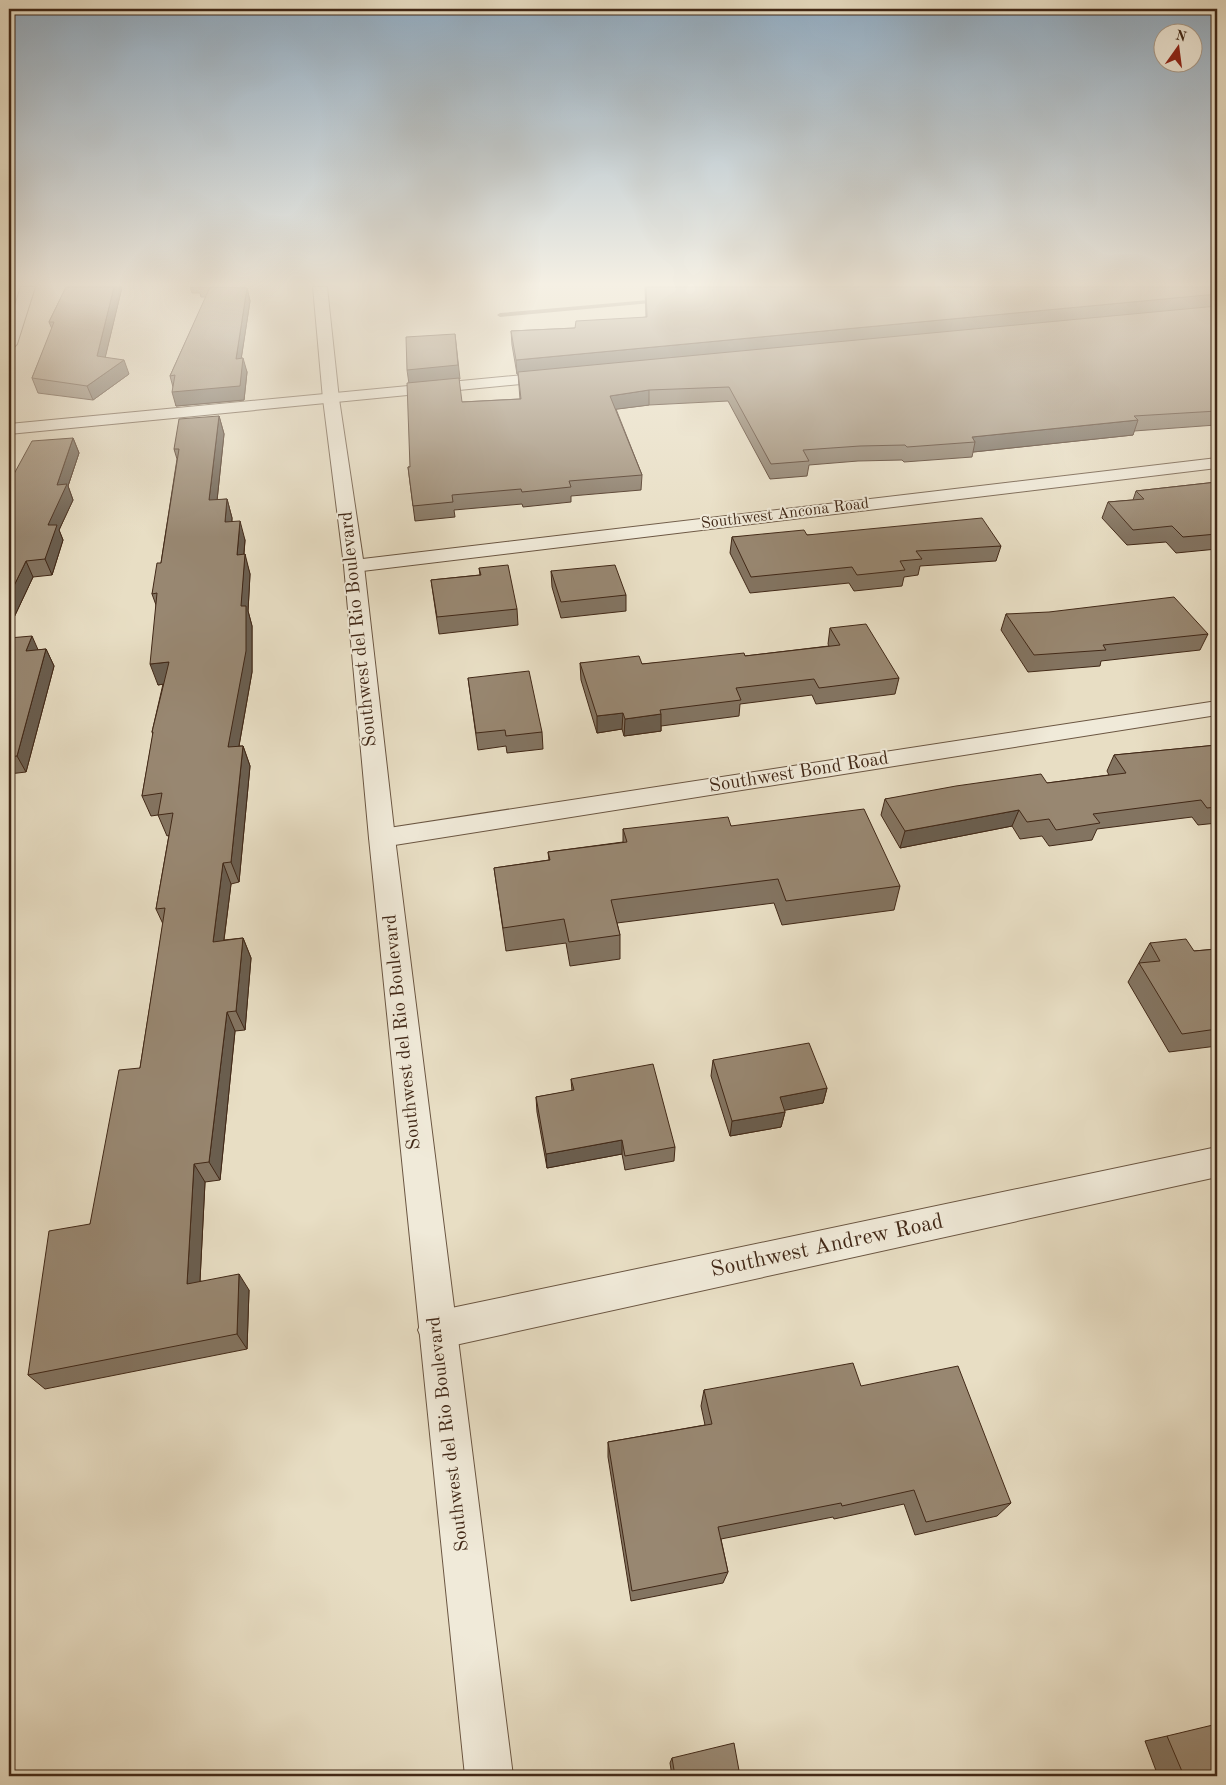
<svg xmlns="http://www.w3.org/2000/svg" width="1226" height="1785" font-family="'Old Standard TT',serif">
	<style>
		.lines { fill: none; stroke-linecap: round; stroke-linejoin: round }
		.stream { fill: #83705b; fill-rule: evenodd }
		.minor-casing { stroke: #6b5642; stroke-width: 2 }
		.tertiary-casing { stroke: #6b5642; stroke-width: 2 }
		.minor { fill: #f0ead9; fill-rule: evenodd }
		.tertiary { fill: #f0ead9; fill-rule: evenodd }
		.wall { fill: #837461; stroke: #412817 }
		.shaded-wall { fill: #6a5e4f; stroke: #412817 }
		.building { fill: #988771; stroke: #412817 }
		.labels { text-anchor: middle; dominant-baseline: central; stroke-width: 4; stroke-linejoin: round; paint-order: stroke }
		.far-street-label { font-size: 16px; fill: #412817; stroke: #f0ead9 }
		.street-label { font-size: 19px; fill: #412817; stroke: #f0ead9 }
		.near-street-label { font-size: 22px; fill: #412817; stroke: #f0ead9 }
	</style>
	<rect width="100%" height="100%" fill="#e8dec4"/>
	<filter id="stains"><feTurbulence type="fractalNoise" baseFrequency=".004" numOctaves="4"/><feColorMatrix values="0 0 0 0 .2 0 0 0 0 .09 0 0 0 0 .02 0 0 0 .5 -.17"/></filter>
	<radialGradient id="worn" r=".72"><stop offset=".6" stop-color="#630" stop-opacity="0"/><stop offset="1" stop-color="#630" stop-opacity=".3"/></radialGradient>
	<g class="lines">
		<!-- stream -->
		<path class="stream" d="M 660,299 L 662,302 L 500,317 L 497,315 L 500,313 Z"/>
		<defs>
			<path id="minor" d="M 21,287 L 35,287 L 17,344 L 14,347 L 9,349 L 9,323 Z
				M 556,372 L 562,374 L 564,377 L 562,380 L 9,434 L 9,424 Z
				M 1217,458 L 1217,468 L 354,572 L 347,570 L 344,566 L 347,562 L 354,560 Z
				M 1217,701 L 1217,715 L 382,847 L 373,845 L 369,838 L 373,831 L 382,829 Z
				M 1217,1147 L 1217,1177 L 437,1349 L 424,1343 L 418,1330 L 424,1317 L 437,1311 Z"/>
			<path id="tertiary" d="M 313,287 L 327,287 L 339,399 L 364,566 L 395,838 L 513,1776 L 465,1776 L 369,838 L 344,566 L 323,399 Z"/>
		</defs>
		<!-- minor casing -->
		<use href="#minor" class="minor-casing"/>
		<!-- tertiary casing -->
		<use href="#tertiary" class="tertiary-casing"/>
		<!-- minor -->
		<use href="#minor" class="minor"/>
		<!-- tertiary -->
		<use href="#tertiary" class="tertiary"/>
	</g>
	<!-- wall -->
	<path class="wall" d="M 66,287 L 122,287 L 105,357 L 129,374 L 93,400 L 38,393 L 32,378 L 52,329 L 49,322 Z
		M 190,287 L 247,288 L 250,301 L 241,359 L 247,372 L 244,400 L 176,406 L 173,387 L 170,376 L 206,297 L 201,297 L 200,293 L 192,293 Z
		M 645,287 L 1217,287 L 1217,426 L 1216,425 L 1134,431 L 1133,435 L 973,452 L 972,457 L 904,462 L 902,460 L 858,461 L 809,465 L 807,476 L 770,479 L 728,401 L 649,405 L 616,409 L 642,475 L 641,490 L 571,496 L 571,502 L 523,507 L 522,504 L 454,510 L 455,517 L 415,521 L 408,467 L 410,467 L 462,402 L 520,399 L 518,374 L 517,374 L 512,345 L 511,331 L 575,328 L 646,317 Z
		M 219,416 L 224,434 L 217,500 L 227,499 L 232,518 L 232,521 L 245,540 L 244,554 L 250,574 L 248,611 L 252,626 L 252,672 L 239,746 L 243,746 L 250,766 L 239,882 L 231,884 L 224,940 L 243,938 L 251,958 L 245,1030 L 235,1031 L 220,1180 L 205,1182 L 200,1281 L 249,1290 L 247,1349 L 45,1389 L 28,1375 L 90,1224 L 140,1068 L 163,924 L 156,909 L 169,835 L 167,836 L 158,815 L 151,816 L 142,796 L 153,735 L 152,732 L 163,684 L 158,685 L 156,605 L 152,594 L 161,563 L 177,459 L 174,449 Z
		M 73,438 L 79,453 L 68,486 L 73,500 L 59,530 L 63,540 L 52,575 L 33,577 L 9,628 L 9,483 Z
		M 1217,482 L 1217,549 L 1176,553 L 1166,542 L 1127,545 L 1102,518 L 1108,502 L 1133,500 L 1136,491 Z
		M 807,535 L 1001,546 L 996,561 L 920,566 L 918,575 L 904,577 L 902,586 L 854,591 L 849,583 L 750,593 L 730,553 L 732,537 Z
		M 479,568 L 517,609 L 518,625 L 439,634 L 431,580 L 480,575 Z
		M 551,571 L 626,595 L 626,611 L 561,618 L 552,587 Z
		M 1006,614 L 1208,634 L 1200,650 L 1101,661 L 1100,666 L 1028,672 L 1001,630 Z
		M 830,628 L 899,678 L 895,694 L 816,704 L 812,695 L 740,704 L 739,716 L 661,726 L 661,731 L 624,736 L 622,729 L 597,733 L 581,680 L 580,663 L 642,664 L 745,656 L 829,646 L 828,644 Z
		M 9,638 L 38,650 L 46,649 L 54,666 L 26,772 L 9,774 Z
		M 468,678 L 542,732 L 543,749 L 507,753 L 506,746 L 478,750 Z
		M 1217,745 L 1217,823 L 1198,825 L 1192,817 L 1097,829 L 1092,840 L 1049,846 L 1042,836 L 1020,839 L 1012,826 L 900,848 L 881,815 L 885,799 L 1047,783 L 1109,775 L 1107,771 L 1114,755 Z
		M 731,826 L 900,886 L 894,910 L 782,925 L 774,903 L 617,923 L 620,935 L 620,959 L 570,966 L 566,943 L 506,951 L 494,868 L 549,860 L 548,852 L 623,842 L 623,829 Z
		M 1150,943 L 1194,951 L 1217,949 L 1217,1046 L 1169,1052 L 1128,982 Z
		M 713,1060 L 827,1088 L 823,1103 L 784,1110 L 785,1112 L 781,1127 L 730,1136 L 711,1076 Z
		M 571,1079 L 675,1147 L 674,1161 L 625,1170 L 622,1154 L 547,1168 L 537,1112 L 536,1097 L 572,1091 Z
		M 861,1386 L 1011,1503 L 997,1516 L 915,1535 L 904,1504 L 834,1519 L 833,1517 L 721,1539 L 728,1572 L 723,1583 L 631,1601 L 608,1457 L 608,1442 L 705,1425 L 701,1406 L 704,1390 Z
		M 1167,1736 L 1217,1776 L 1158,1776 L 1145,1741 Z
		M 672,1758 L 740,1776 L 672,1776 L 670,1763 Z"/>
	<!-- shaded-wall -->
	<path class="shaded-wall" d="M 114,287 L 122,287 L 102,371 L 97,356 Z
		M 247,288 L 250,301 L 239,373 L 236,359 Z
		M 1217,294 L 1217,307 L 517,374 L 516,360 Z
		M 455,334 L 460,379 L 409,384 L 407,370 Z
		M 243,358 L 247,372 L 244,400 L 176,406 L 172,392 Z
		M 124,360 L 129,374 L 93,400 L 87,386 Z
		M 649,390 L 649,405 L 610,410 L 610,396 Z
		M 219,416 L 224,434 L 215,520 L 209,500 Z
		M 1138,420 L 1133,435 L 973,452 L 975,442 L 972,437 Z
		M 73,438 L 79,453 L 68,486 L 73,500 L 59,530 L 63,540 L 52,575 L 45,559 L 48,525 L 57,485 Z
		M 227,499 L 232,518 L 230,542 L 225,522 Z
		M 240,521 L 245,540 L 242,575 L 237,555 Z
		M 245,554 L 250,574 L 248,611 L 252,626 L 252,672 L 235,768 L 228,747 Z
		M 26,561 L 33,577 L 9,628 L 9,596 Z
		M 32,636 L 39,652 L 26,651 Z
		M 46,649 L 54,666 L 26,772 L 17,756 Z
		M 169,662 L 176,682 L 158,685 L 150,664 Z
		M 623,713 L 622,729 L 597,733 L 597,716 Z
		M 661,714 L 661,731 L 624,736 L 625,719 Z
		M 243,746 L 250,766 L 239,882 L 231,862 Z
		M 1019,810 L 1012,826 L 900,848 L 905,831 Z
		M 223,863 L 231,884 L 221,962 L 213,942 Z
		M 243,938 L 251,958 L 245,1030 L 236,1011 Z
		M 227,1012 L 235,1031 L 220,1180 L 209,1162 Z
		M 827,1088 L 823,1103 L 776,1112 L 780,1097 Z
		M 785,1112 L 781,1127 L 730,1136 L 732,1121 Z
		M 622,1140 L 622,1154 L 547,1168 L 546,1154 Z
		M 194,1164 L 205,1182 L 199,1300 L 187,1284 Z
		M 239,1274 L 249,1290 L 247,1349 L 237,1334 Z"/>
	<!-- building -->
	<path class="building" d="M 66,287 L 114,287 L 97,356 L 124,360 L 87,386 L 32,378 L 54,322 L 49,322 Z
		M 210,287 L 247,288 L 236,359 L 243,358 L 240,386 L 172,392 L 175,375 L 170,376 Z
		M 646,287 L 1217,287 L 1217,294 L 516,360 L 511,331 L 575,328 L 576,321 L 647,317 Z
		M 1217,306 L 1217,411 L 1134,416 L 1138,420 L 972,437 L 975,442 L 907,447 L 905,445 L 860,446 L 803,450 L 809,461 L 771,464 L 729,387 L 649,390 L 610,396 L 642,475 L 569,481 L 571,487 L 522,492 L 521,489 L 452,495 L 453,502 L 413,506 L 408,467 L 410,467 L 407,383 L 459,378 L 462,402 L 521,399 L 518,372 Z
		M 455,334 L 458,365 L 407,370 L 406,337 Z
		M 219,416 L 209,500 L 227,499 L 225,522 L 240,521 L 237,555 L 245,554 L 241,606 L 246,606 L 246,651 L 228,747 L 243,746 L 231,862 L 223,863 L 213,942 L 243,938 L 236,1011 L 227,1012 L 209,1162 L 194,1164 L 187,1284 L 239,1274 L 237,1334 L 28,1375 L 49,1231 L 90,1224 L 119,1070 L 140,1068 L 165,908 L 156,909 L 173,813 L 158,815 L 162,793 L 142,796 L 153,732 L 152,732 L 169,662 L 150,664 L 157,593 L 152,594 L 157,563 L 161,563 L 179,449 L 174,449 L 179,419 Z
		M 73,438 L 57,485 L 67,484 L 48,525 L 57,525 L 45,559 L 26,561 L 9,596 L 9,483 L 32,441 Z
		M 1217,482 L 1217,534 L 1183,537 L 1172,526 L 1133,530 L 1108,502 L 1144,499 L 1136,491 Z
		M 982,518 L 1001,546 L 916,551 L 922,559 L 900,561 L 905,570 L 857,575 L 852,567 L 751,577 L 732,537 L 804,530 L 807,535 Z
		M 508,565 L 517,609 L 437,617 L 431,580 L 481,575 L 479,568 Z
		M 615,565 L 626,595 L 561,602 L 551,571 Z
		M 1174,597 L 1208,634 L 1103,645 L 1106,650 L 1034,655 L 1006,614 L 1049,612 Z
		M 866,624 L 899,678 L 819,688 L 814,679 L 736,688 L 741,700 L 660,710 L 661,714 L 625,719 L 623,713 L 597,716 L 580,663 L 639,656 L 642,664 L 744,653 L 745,656 L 840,645 L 830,628 Z
		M 32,636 L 26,651 L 46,649 L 17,756 L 9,757 L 9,638 Z
		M 529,671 L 542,732 L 506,736 L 505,730 L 476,733 L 468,678 Z
		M 1217,745 L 1217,807 L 1207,808 L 1201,800 L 1093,814 L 1100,823 L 1056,830 L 1049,819 L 1027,822 L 1019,810 L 905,831 L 885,799 L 956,786 L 1041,774 L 1047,783 L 1126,773 L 1114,755 Z
		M 864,809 L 900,886 L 786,901 L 778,879 L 611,900 L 620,935 L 569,942 L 564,919 L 503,928 L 494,868 L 550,860 L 548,852 L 627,842 L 623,829 L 728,817 L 731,826 Z
		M 1186,939 L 1194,951 L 1217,949 L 1217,1029 L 1182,1034 L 1139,963 L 1160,961 L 1150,943 Z
		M 809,1043 L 827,1088 L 780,1097 L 785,1112 L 732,1121 L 713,1060 Z
		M 653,1064 L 675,1147 L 625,1156 L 622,1140 L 546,1154 L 536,1097 L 574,1090 L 571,1079 Z
		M 853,1363 L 861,1386 L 958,1366 L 1011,1503 L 926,1522 L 914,1490 L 842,1506 L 841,1503 L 718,1527 L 728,1572 L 632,1591 L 608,1442 L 712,1424 L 704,1390 Z
		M 1217,1724 L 1217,1776 L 1184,1776 L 1167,1736 Z
		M 734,1743 L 740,1776 L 675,1776 L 672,1758 Z"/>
	<!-- sky -->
	<linearGradient id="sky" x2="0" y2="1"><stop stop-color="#91acc2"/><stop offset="0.53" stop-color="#f5f0e4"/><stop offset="1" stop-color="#f5f0e4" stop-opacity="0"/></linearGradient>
	<rect width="1226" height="537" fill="url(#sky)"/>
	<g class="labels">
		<!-- far-street labels -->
		<g class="far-street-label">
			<text transform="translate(785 514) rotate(-7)">Southwest Ancona Road</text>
		</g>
		<!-- street labels -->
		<g class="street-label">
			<text transform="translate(359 629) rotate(-96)">Southwest del Rio Boulevard</text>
			<text transform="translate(799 773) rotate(-9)">Southwest Bond Road</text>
			<text transform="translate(403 1032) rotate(-96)">Southwest del Rio Boulevard</text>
			<text transform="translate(449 1434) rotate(-97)">Southwest del Rio Boulevard</text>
		</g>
		<!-- near-street labels -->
		<g class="near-street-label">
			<text transform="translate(827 1246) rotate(-12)">Southwest Andrew Road</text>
		</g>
	</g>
	<!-- margin -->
	<rect width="1226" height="1785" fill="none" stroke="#e8dec4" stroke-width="30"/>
	<rect x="10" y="10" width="1206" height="1765" fill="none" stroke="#412817" stroke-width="2.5"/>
	<rect x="15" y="15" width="1196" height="1755" fill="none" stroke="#412817"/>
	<!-- north arrow -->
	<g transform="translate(1178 48) rotate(14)"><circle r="24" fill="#f0ead9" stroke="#aa9c8b"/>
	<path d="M0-4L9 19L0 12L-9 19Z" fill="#8f2418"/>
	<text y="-8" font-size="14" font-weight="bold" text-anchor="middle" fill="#412817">N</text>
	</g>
	<rect width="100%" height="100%" filter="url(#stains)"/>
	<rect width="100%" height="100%" fill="url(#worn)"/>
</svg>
